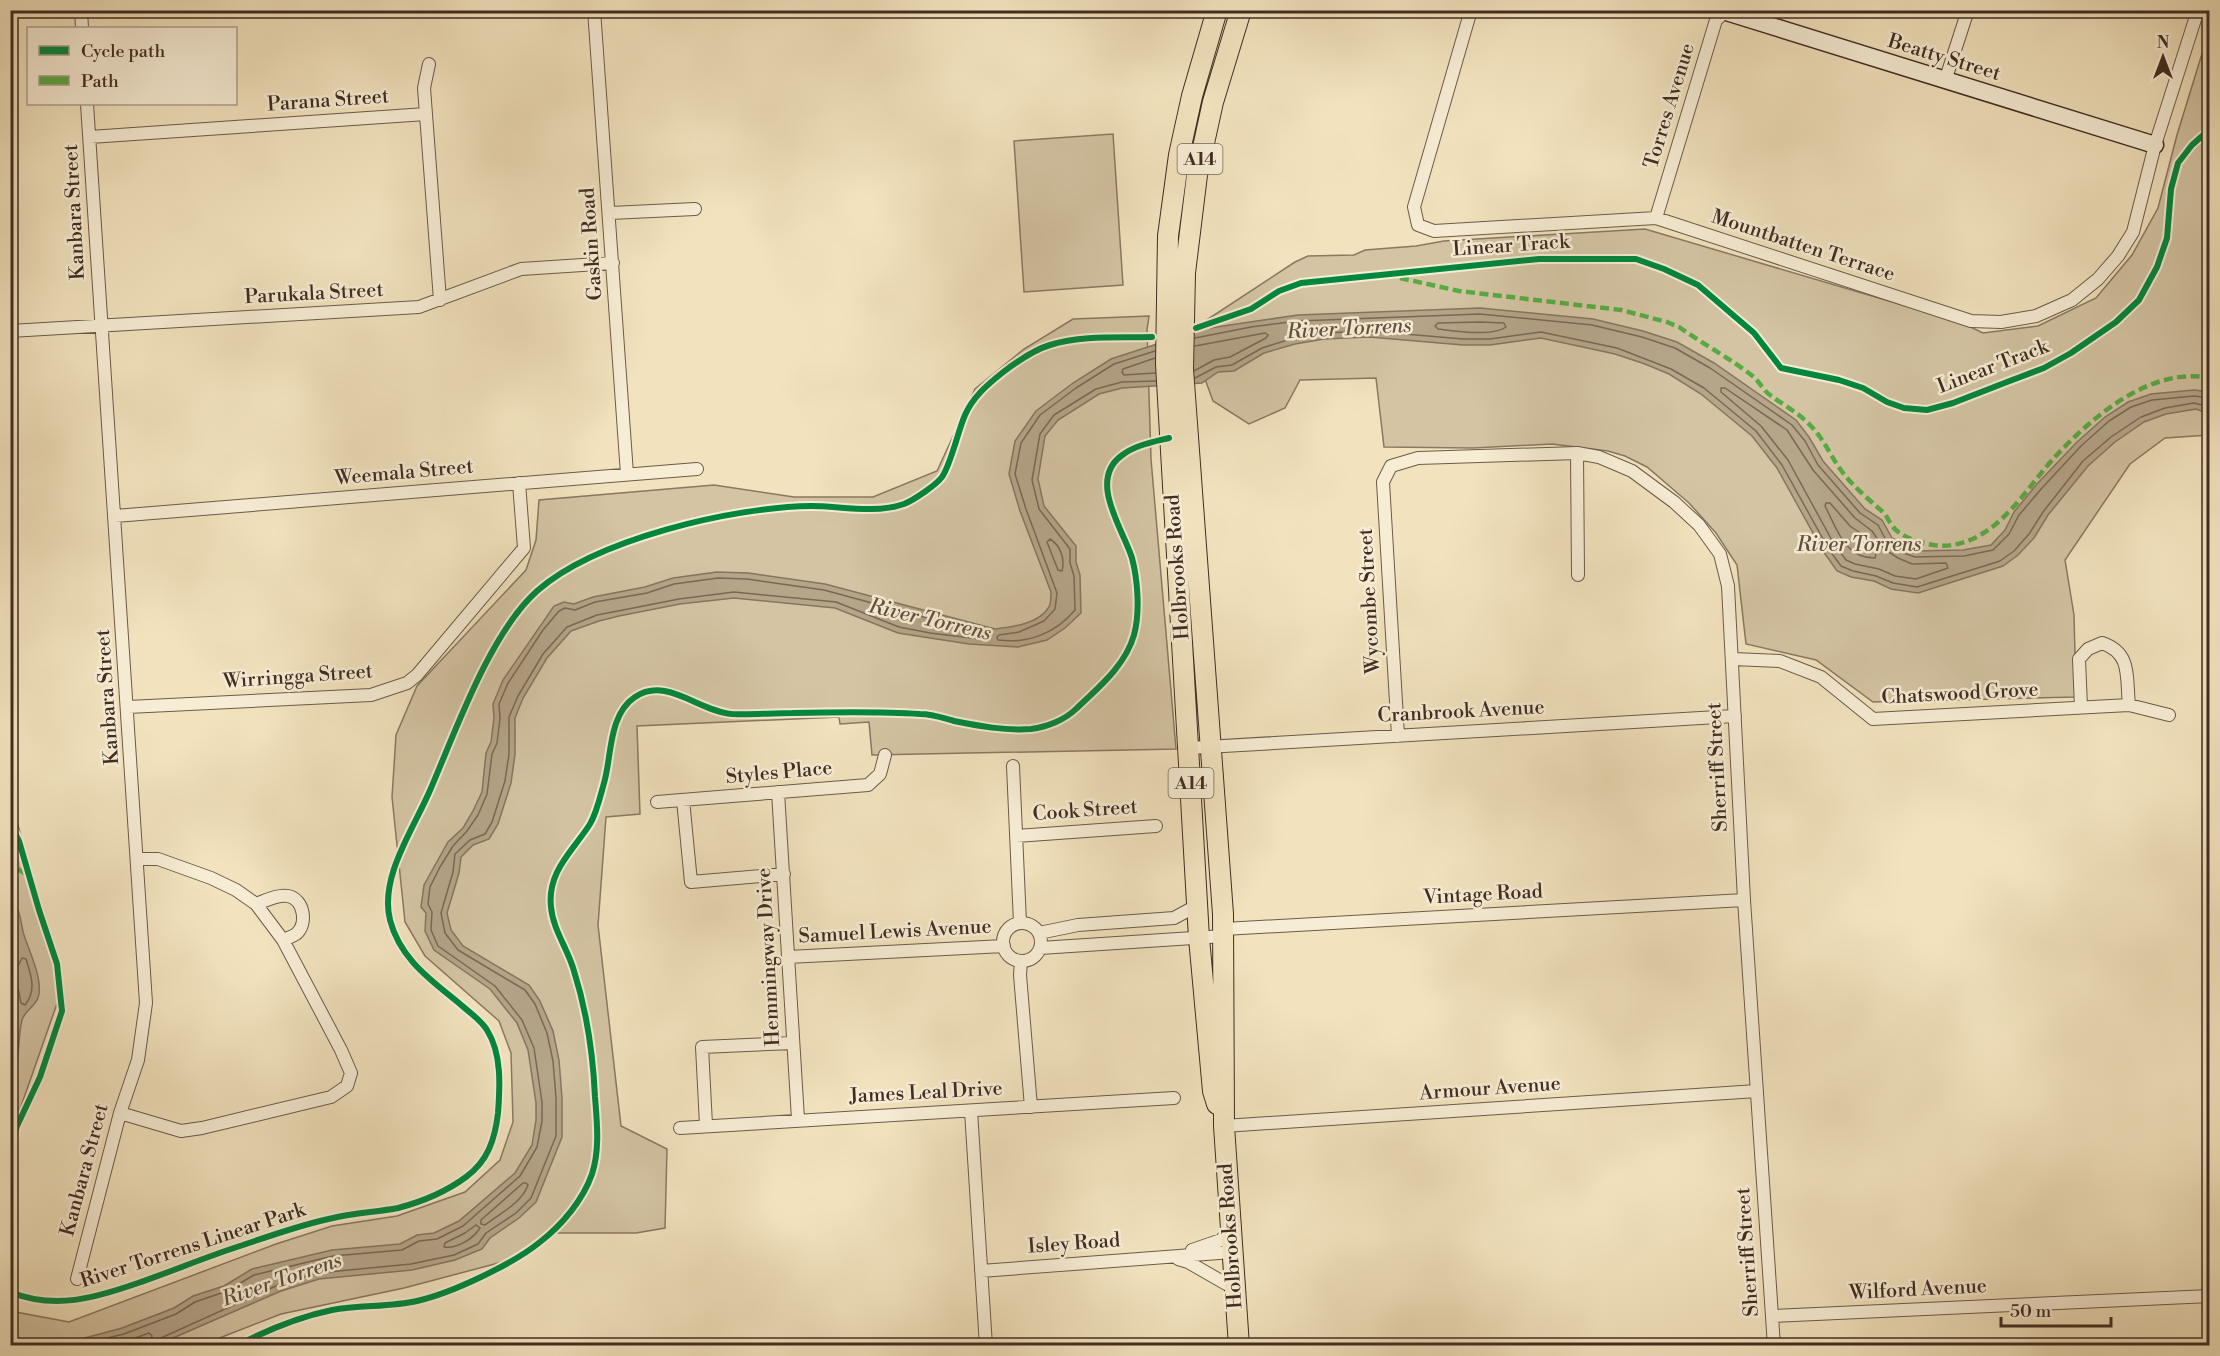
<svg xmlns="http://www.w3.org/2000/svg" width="2220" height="1356" font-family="'Libre Bodoni',serif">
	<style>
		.green { fill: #d4c4a3; stroke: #8a7862; stroke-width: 1.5 }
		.water { fill: #b5a589; stroke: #867560; stroke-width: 1.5 }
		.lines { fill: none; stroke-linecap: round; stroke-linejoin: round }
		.shore { stroke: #7a6856; stroke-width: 1.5 }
		.street-casing { stroke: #6c5a49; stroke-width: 14 }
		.secondary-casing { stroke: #402c22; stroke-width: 19 }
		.primary-casing { stroke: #402c22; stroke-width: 22 }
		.street { stroke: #f7edd5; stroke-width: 12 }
		.secondary { stroke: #f7edd5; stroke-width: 16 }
		.primary { stroke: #f2e3be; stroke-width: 20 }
		.quiet { stroke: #56ab43; stroke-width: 4.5; stroke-dasharray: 9 4.5; stroke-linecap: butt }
		.cycleway-casing { stroke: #f7edd5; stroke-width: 10 }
		.cycleway { stroke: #00873e; stroke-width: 6 }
		.labels { text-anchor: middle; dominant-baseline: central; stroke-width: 5; stroke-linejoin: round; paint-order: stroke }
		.shield { fill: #f7edd5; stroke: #776658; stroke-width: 1.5 }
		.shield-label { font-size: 18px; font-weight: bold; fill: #402c22 }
		.street-label { font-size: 20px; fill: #402c22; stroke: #f7edd5 }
		.water-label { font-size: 21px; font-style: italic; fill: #635041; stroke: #f7edd5 }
	</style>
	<rect width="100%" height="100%" fill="#f2e3be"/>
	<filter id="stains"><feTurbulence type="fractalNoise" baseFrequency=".00333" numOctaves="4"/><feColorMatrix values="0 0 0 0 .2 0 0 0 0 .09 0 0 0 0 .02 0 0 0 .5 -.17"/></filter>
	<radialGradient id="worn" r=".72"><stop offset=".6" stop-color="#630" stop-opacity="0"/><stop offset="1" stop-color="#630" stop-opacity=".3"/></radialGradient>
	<!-- green -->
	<path class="green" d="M 2209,31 L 2209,435 L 2165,438 L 2130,464 L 2065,560 L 2074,615 L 2076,697 L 1873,702 L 1816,660 L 1746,644 L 1737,565 L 1716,533 L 1689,503 L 1647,467 L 1625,456 L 1608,451 L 1552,444 L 1473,448 L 1384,447 L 1376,378 L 1300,380 L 1285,408 L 1249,424 L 1213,401 L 1197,357 L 1199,325 L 1295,262 L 1308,256 L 1354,255 L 1365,250 L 1416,246 L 1444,241 L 1645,229 L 1960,322 L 1983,333 L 2038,326 L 2096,298 L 2132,255 L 2158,208 L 2177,135 Z
		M 1113,134 L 1123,285 L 1024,292 L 1014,141 Z
		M 1149,316 L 1147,330 L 1151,459 L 1176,749 L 872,755 L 869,722 L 840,724 L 839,717 L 637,726 L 640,814 L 606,817 L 598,925 L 621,1126 L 667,1149 L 665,1228 L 636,1233 L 549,1233 L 506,1261 L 404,1288 L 281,1314 L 222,1337 L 209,1345 L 11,1345 L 10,1311 L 69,1322 L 276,1244 L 332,1226 L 397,1216 L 465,1192 L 500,1160 L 513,1122 L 511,1053 L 499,1021 L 425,956 L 405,922 L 392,797 L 396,735 L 417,686 L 526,570 L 536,540 L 539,500 L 714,485 L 794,497 L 873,497 L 937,471 L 975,389 L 1024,349 L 1073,319 Z
		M 11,807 L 14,811 L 50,940 L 60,995 L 11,1135 Z"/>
	<!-- water -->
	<path class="water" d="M 1480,308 L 1593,319 L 1643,331 L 1677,342 L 1714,363 L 1796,420 L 1809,437 L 1823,461 L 1865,509 L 1882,520 L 1892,538 L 1915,551 L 1963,550 L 1991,545 L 2005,530 L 2014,512 L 2037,484 L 2077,442 L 2105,417 L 2128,402 L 2151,394 L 2194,390 L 2209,392 L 2209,414 L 2196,409 L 2166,414 L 2144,422 L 2115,442 L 2088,466 L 2048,515 L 2034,538 L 2018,555 L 2003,566 L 1918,593 L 1891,589 L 1874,581 L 1851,577 L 1837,571 L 1823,551 L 1777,468 L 1752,436 L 1701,394 L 1669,374 L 1645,364 L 1615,354 L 1541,338 L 1490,345 L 1463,345 L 1369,337 L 1324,339 L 1295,344 L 1264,353 L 1234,371 L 1218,372 L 1202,383 L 1122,388 L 1099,394 L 1058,420 L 1045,436 L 1038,479 L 1044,506 L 1076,546 L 1076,562 L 1080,575 L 1081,613 L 1065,628 L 1047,640 L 1018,647 L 969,644 L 898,633 L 835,608 L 734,598 L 680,604 L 619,616 L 599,621 L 571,631 L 547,658 L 523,698 L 515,718 L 515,754 L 511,783 L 498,824 L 489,839 L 473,845 L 461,857 L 459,873 L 447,913 L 451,930 L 463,946 L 529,985 L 540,1001 L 553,1031 L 559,1060 L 562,1098 L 562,1137 L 536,1202 L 519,1218 L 490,1238 L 482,1249 L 455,1260 L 412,1270 L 319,1279 L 281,1291 L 157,1345 L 55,1346 L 122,1328 L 174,1308 L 193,1296 L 224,1286 L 252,1269 L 332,1250 L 400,1244 L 417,1235 L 434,1233 L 459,1221 L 515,1173 L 532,1145 L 536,1120 L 536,1103 L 528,1050 L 517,1023 L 490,989 L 434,950 L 425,931 L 426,913 L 421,907 L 424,885 L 448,842 L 463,828 L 473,811 L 482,792 L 486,753 L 491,742 L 494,718 L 493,704 L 503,680 L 554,606 L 564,602 L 574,604 L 593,597 L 645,587 L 673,578 L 717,572 L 748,573 L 825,584 L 995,629 C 1012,627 1039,624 1049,607 C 1051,603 1051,596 1051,592 L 1020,511 L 1009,474 L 1015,441 L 1036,411 L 1073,383 L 1111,359 L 1203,329 L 1298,315 Z
		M 11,902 C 22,909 20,924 24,935 C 29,951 44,981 38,998 C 35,1006 24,1012 22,1020 C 17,1039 20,1073 11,1089 L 10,1014 C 17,995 8,977 15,958 L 11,948 Z"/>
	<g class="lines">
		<!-- shore -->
		<path class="shore" d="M 1480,322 L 1504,323 L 1506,327 C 1492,337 1455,331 1438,329 L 1435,326 L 1438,323 Z
			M 1195,338 L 1251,327 L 1298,321 L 1480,314 L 1592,325 L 1642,337 L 1675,348 L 1710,368 L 1792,425 L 1805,441 L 1818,465 L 1860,513 L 1878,525 L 1887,542 L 1901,552 L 1915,557 L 1964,556 L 1993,550 L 2009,534 L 2019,515 L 2042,488 L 2081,446 L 2109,421 L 2131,407 L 2152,400 L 2194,396 L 2210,398
			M 1155,351 L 1114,364 L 1076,388 L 1040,415 L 1021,443 L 1015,474 L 1026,509 L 1057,593 L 1055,609 L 1044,621 L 1019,632 L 999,635 L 997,637 L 998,640 C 1028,644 1056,633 1075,610 L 1074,576 L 1070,563 L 1070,549 L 1039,509 L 1032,480 L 1040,434 L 1054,415 L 1096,389 L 1122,382 L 1156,381
			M 1155,358 L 1123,369 L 1122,372 L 1124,375 L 1155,373
			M 1194,371 L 1214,360 L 1230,357 L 1266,338 L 1268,335 L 1265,333 L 1195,346
			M 1195,378 L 1216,367 L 1232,365 L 1262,348 L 1294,338 L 1324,333 L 1369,331 L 1463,339 L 1490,339 L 1541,332 L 1617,348 L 1671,369 L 1704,388 L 1756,431 L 1782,465 L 1828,548 L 1841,566 L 1853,571 L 1876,576 L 1893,583 L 1917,587 L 2000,561 L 2014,551 L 2029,534 L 2043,512 L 2083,461 L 2111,437 L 2141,417 L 2165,408 L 2194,403 L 2210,407
			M 1721,388 L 1725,388 L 1787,430 L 1813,470 L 1855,518 L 1872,531 L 1884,549 L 1898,558 L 1912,564 L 1946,563 L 1948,568 L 1916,579 L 1895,576 L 1879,569 L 1855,564 L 1846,560 L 1834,544 L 1788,460 L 1761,426 L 1721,392 Z
			M 1826,503 L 1830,503 L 1850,526 L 1866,537 L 1876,554 L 1875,558 C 1845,559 1837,529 1825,506 Z
			M 1050,539 C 1061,546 1065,559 1062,571 L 1058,570 L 1047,542 Z
			M 10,969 L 17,968 L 22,958 L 26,959 C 31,975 37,990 25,1005 L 21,1003 L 18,988 L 10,985
			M 523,1183 L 526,1183 L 528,1185 C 521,1204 500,1213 485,1225 L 481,1224 L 481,1220 Z
			M 476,1225 L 480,1228 C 473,1239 457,1249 444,1247 L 445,1243 L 465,1233 Z
			M 74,1346 L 124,1334 L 176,1314 L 195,1302 L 227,1291 L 254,1275 L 333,1256 L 402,1250 L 419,1241 L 437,1239 L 463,1226 L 520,1176 L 537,1147 L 542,1121 L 542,1102 L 534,1048 L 522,1020 L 495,986 L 438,946 L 431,930 L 432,912 L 428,904 L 430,887 L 440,867 L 453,846 L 467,831 L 478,815 L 487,794 L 492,754 L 497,743 L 500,719 L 499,704 L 508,683 L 543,630 L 559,611 L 565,608 L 575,610 L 595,602 L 647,593 L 674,584 L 718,578 L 747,579 L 824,590 L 990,635 L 991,638 L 988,640 L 930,633 L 899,627 L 836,602 L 734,592 L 679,599 L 618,611 L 597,615 L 567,627 L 543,654 L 518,696 L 509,717 L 509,754 L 505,781 L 492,822 L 485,834 L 470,840 L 455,854 L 453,872 L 441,913 L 445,933 L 458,950 L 525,990 L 535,1004 L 547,1033 L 553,1061 L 556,1098 L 556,1136 L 531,1198 L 516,1213 L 486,1233 L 478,1244 L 454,1255 L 411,1264 L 318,1273 L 278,1285 L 161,1338 L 157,1346
			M 105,1346 L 127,1341 L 149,1333 L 152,1336 L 150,1346"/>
		<defs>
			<path id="street" d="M 81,10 L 82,28
				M 594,10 L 627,474
				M 1471,10 L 1414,207 L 1418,225 L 1434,231 L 1656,218 L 1971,321 L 2001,322 L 2036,316 L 2072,300 L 2098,279 L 2118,256 L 2133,232 L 2155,145 L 2198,10
				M 429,64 L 424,88 L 440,300
				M 1945,81 L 1968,10
				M 90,137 L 426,114
				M 610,213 L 695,209
				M 1656,218 L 1716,20 L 1727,10
				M 10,331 L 419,307 L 521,269 L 613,263
				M 1577,453 L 1578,575
				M 115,516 L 697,469
				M 1733,659 L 1780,661 L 1821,677 L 1873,719 L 2129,705 L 2169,715
				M 128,707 L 371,695 L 407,683 L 417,675 L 524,548 L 519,483
				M 2081,707 L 2079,659 L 2088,649 L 2102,643 C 2132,653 2126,677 2129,705
				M 1398,736 L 1383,482 L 1391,466 L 1418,458 L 1577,453 L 1599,457 L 1632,471 L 1674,502 L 1699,525 L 1720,554 L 1728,586 L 1744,900 L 1774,1346
				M 1189,748 L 1735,716
				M 1013,766 L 1020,923
				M 778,792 L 798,1119
				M 683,800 L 691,882 L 784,874
				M 657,802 L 868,785 L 880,774 L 885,755
				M 1016,836 L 1156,826
				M 256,904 C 265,901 278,894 288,896 C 304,899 308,924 296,934 C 292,937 287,938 283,940
				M1003 942a19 19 0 1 1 38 0a19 19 0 1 1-38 0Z
				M 1224,929 L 1744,900
				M 1039,933 L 1078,925 L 1174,918 L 1198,905
				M 1040,948 L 1224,936
				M 788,957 L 1004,946
				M 1021,961 L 1020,975 L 1031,1107
				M 971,1111 L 986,1346
				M 120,1113 L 181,1131 L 202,1128 L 331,1097 L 347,1086 L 351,1073 L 341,1050 L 283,940 L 256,904 L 236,890 L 211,878 L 158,859 L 138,859
				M 706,1125 L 702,1047 L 793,1043
				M 1224,1126 L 1757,1091
				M 680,1128 L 1174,1098
				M 1192,1250 L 1221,1240 L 1231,1230
				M 1178,1259 L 1188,1262 L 1235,1289
				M 981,1271 L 1232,1252
				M 77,1279 L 120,1113 L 138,1060 L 146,1003 L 87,104
				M 1772,1316 L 2210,1296"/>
			<path id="secondary" d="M 1720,10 L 2155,145"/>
			<path id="primary" d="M 1217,1104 L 1213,1091 L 1199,938 L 1166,364 L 1168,236 L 1179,155 L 1192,96 L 1217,10
				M 1239,1346 L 1224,1126 L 1223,914 L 1183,369 L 1185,273 L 1197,175 L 1213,102 L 1241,10"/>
		</defs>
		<!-- street casing -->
		<use href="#street" class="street-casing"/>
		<!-- secondary casing -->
		<use href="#secondary" class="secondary-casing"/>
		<!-- primary casing -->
		<use href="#primary" class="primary-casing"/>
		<!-- street -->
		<use href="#street" class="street"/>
		<!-- secondary -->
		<use href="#secondary" class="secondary"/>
		<!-- primary -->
		<use href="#primary" class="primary"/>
		<!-- quiet -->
		<path class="quiet" d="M 1400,278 L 1459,291 L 1621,310 L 1667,322 L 1679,327 C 1703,344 1733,360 1755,378 C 1760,383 1764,391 1770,395 C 1783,405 1799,413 1810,425 C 1822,437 1829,452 1838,466 C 1850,484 1867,498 1883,512 C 1888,517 1890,525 1896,530 C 1908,541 1936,548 1952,545 C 1999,538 2025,490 2054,458 C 2091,418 2150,366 2210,378
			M 10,858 L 16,868 L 29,876"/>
		<defs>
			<path id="cycleway" d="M 1196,328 L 1251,309 L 1279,291 L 1301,283 L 1539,259 L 1636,259 L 1664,269 L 1698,285 L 1754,333 L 1781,368 L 1839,380 L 1863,388 L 1887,402 L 1904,408 L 1927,410 L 1953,403 L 2007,382 L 2044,368 L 2071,353 L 2116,322 L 2139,300 L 2157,267 L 2167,238 L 2171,189 L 2178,163 L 2192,145 L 2210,129
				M 10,823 L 19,841 L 39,910 L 57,964 L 62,1011 L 40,1077 L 17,1126 L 10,1150
				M 10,1292 C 55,1310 95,1298 138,1283 C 173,1271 208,1256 243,1245 C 273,1235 303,1224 333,1218 C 354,1213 377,1212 398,1208 C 421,1202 447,1191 466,1177 C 488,1161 495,1139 498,1113 C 500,1086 502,1054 487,1030 C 481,1020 469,1012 460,1004 C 431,980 400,959 390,920 C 379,876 415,827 431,788 C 456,730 490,633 537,591 C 596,539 733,507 811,506 C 840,506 875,514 904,504 C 914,500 936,485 942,477 C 951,464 958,431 965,415 C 973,397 987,385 1002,373 C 1015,363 1033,350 1050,345 C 1082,335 1119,338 1152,337
				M 236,1346 C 267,1330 298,1317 332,1310 C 360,1305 391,1307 417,1301 C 452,1293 513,1264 540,1242 C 562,1225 583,1200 592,1174 C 600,1149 597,1123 595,1097 C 593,1054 587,1012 574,971 C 568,949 553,930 551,907 C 547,871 573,851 590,824 C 597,812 600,797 604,783 C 612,756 608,715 635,697 C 666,676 698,711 732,714 C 751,715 772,713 792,713 C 835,712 877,711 920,714 C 932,714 943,718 954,721 C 979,726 1005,731 1031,729 C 1047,727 1065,720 1077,708 C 1099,687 1125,666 1134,635 C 1140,613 1138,581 1132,558 C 1123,529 1088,481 1121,456 C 1135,445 1153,442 1169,438"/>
		</defs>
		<!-- cycleway casing -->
		<use href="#cycleway" class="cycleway-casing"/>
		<!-- cycleway -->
		<use href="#cycleway" class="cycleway"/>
	</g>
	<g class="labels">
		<!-- shield labels -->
		<g class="shield">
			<rect x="1177.5" y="144" width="45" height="30" rx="4.5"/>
			<rect x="1168.5" y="768" width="45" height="30" rx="4.5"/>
		</g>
		<g class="shield-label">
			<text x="1200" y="159">A14</text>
			<text x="1191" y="783">A14</text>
		</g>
		<!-- street labels -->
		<g class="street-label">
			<text transform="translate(1944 58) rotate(17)">Beatty Street</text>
			<text transform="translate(328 101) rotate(-4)">Parana Street</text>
			<text transform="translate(1670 106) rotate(-73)">Torres Avenue</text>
			<text transform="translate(75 212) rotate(-93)">Kanbara Street</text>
			<text transform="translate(592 244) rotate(-94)">Gaskin Road</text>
			<text transform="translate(1511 246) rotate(-4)">Linear Track</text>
			<text transform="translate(1803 246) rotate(18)">Mountbatten Terrace</text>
			<text transform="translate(314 294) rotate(-3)">Parukala Street</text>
			<text transform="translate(1993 367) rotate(-21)">Linear Track</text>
			<text transform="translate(404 473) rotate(-5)">Weemala Street</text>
			<text transform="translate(1178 567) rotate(-94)">Holbrooks Road</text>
			<text transform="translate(1370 601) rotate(-93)">Wycombe Street</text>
			<text transform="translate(298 677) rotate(-4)">Wirringga Street</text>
			<text transform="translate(1960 694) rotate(-3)">Chatswood Grove</text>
			<text transform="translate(108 697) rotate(-94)">Kanbara Street</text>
			<text transform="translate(1461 712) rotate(-3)">Cranbrook Avenue</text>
			<text transform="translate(1718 767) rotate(-93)">Sherriff Street</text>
			<text transform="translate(779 773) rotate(-5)">Styles Place</text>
			<text transform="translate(1085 811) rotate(-4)">Cook Street</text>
			<text transform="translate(1483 895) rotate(-3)">Vintage Road</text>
			<text transform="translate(895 932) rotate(-3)">Samuel Lewis Avenue</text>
			<text transform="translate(769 957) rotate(-93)">Hemmingway Drive</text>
			<text transform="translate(1490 1089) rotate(-4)">Armour Avenue</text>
			<text transform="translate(926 1093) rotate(-3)">James Leal Drive</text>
			<text transform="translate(85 1170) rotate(-75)">Kanbara Street</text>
			<text transform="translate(1231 1236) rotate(-94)">Holbrooks Road</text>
			<text transform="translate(1074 1244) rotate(-4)">Isley Road</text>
			<text transform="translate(193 1246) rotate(-18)">River Torrens Linear Park</text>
			<text transform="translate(1748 1252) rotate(-94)">Sherriff Street</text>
			<text transform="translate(1918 1290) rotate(-3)">Wilford Avenue</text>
		</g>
		<!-- water labels -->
		<g class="water-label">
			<text transform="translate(1349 329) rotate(-3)">River Torrens</text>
			<text x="1859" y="545">River Torrens</text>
			<text transform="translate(930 620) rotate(13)">River Torrens</text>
			<text transform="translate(282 1280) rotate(-19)">River Torrens</text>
		</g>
	</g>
	<!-- margin -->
	<rect width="2220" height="1356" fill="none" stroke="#f2e3be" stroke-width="36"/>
	<rect x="12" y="12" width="2196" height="1332" fill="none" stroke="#402c22" stroke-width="3"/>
	<rect x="18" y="18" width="2184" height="1320" fill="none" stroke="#402c22" stroke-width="1.5"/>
	<!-- legend -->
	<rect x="27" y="27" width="210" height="78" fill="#f7edd5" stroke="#aea08d" stroke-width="1.5"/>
	<rect x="39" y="46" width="30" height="9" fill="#00873e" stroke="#aea08d" stroke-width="1.5"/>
	<text x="81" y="57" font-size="18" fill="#402c22">Cycle path</text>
	<rect x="39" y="76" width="30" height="9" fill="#56ab43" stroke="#aea08d" stroke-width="1.5"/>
	<text x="81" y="87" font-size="18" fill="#402c22">Path</text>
	<!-- north arrow -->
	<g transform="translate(2163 57)" stroke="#f7edd5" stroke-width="4.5" paint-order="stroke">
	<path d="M0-4.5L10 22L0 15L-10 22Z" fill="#402c22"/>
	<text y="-9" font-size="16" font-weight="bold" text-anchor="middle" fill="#402c22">N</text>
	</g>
	<!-- scale -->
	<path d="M2001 1317v9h110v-9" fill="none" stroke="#402c22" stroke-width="3"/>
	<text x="2010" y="1317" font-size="18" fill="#402c22" stroke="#f7edd5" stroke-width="4.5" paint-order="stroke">50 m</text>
	<rect width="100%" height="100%" filter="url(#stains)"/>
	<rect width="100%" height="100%" fill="url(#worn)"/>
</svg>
